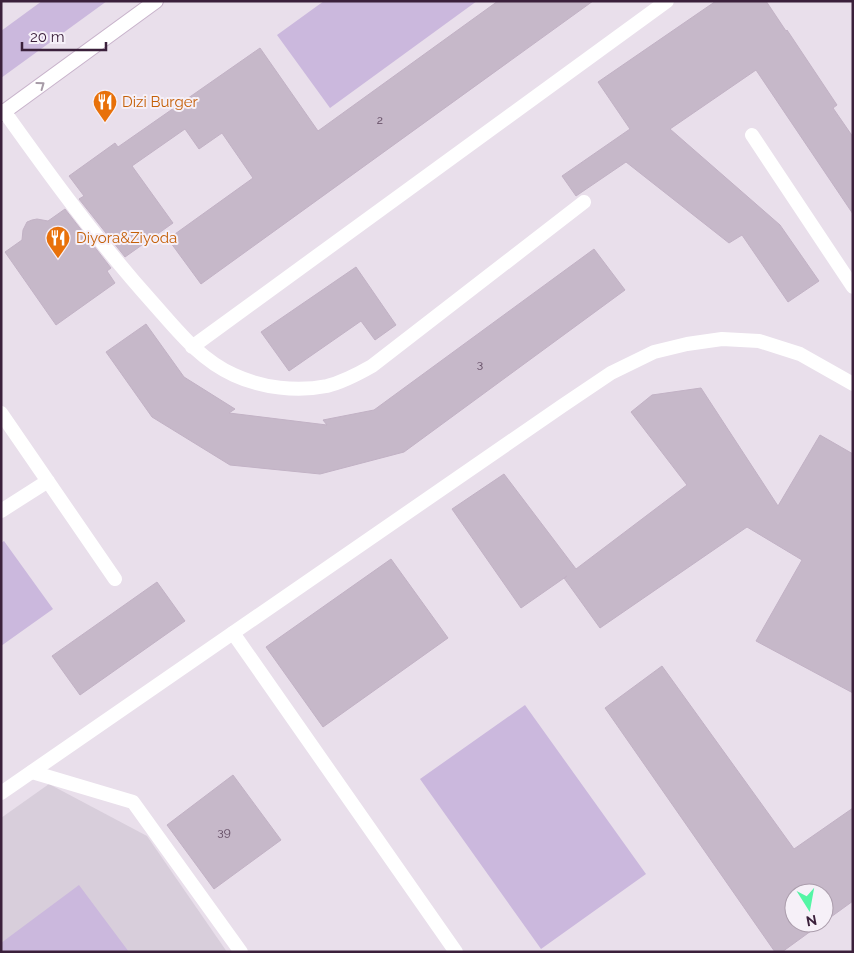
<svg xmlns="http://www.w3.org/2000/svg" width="854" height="953" font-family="Raleway,sans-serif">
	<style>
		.built { fill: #d8cedb }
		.green { fill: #cbb8dd }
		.building { fill: #c6b8c9; stroke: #c2b2c5 }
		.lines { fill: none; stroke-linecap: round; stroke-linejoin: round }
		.secondary-casing { stroke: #c8b3cb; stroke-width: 16 }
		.service { stroke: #fff; stroke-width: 14 }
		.minor { stroke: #fff; stroke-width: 14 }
		.secondary { stroke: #fff; stroke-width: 14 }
		.oneway { stroke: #a79ba7 }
		.labels { text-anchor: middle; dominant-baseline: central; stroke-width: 4; stroke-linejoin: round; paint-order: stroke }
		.number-label { font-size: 12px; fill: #5e465e }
		.food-label { font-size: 15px; fill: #c56008; stroke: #f6f0f8; text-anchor: start }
	</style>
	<rect width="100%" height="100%" fill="#e9dfeb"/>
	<!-- built -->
	<path class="built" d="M 49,784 L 147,836 L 227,952 L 1,952 L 1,818 Z"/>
	<!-- green -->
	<path class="green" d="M 42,1 L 107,1 L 1,78 L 1,31 Z
		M 324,1 L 477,1 L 330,108 L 277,35 Z
		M 4,541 L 53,609 L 1,646 L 1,543 Z
		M 525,705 L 646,874 L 541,949 L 420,779 Z
		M 79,885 L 129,952 L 1,952 L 1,943 Z"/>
	<!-- building -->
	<path class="building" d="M 498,1 L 593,1 L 201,284 L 168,239 L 253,178 L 222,133 L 199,149 L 185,129 L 132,166 L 173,223 L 125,257 L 79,199 L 84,196 L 69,176 L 115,143 L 118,147 L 260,48 L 318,131 Z
		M 716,1 L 766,1 L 786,31 L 787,30 L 837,105 L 833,108 L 853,137 L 853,214 L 756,70 L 670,129 L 780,225 L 819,281 L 788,302 L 742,235 L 729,243 L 626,162 L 576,196 L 562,176 L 630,129 L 598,82 Z
		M 65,209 L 111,268 L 107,271 L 115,283 L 56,325 L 5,252 L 22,240 L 23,230 L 27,222 L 32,220 L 37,219 L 48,221 Z
		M 594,249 L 625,290 L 404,452 L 320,474 L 230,465 L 152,417 L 106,352 L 146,324 L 184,377 L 235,409 L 229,413 L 327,425 L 323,420 L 374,410 Z
		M 356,267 L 396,325 L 375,340 L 361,321 L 289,371 L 261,332 Z
		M 701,388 L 778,506 L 820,435 L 853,454 L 853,693 L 756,641 L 802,560 L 747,527 L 600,628 L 564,578 L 567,576 L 521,608 L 452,509 L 504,474 L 576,569 L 687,485 L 631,412 L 652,395 Z
		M 391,559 L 448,638 L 323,727 L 266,647 Z
		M 157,582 L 185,621 L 80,695 L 52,656 Z
		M 662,666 L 794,849 L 853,808 L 853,901 L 824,922 L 824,893 L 794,893 L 794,923 L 822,923 L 782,952 L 775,952 L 605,708 Z
		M 233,775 L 281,840 L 214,889 L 167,825 Z"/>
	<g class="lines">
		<defs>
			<path id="secondary" d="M 1,114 L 156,1"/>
		</defs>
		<!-- secondary casing -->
		<use href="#secondary" class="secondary-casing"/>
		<!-- service -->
		<path class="service" d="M 4,111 C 51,177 99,243 153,303 C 177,330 200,360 234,375 C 262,388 297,392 327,386 C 343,382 358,374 372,366 L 584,202
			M 752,135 L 853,287
			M 192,347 L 667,1
			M 1,413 L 115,579
			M 1,511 L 48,481
			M 233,633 L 456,952
			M 32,772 L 133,802 L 241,952"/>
		<!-- minor -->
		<path class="minor" d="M 1,793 L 562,406 L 611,373 L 654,352 L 687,344 L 722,339 L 759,341 L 800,354 L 853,384"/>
		<!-- secondary -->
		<use href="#secondary" class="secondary"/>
	</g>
	<!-- one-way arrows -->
	<defs><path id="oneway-chevron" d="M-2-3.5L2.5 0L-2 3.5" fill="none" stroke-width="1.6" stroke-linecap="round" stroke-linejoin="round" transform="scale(1.25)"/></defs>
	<use class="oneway" href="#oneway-chevron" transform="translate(41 85) rotate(-36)"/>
	<!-- icons -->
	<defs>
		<symbol id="restaurant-pin" viewBox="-11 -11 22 30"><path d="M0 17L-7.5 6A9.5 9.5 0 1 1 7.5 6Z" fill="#e8710a" stroke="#f6f0f8"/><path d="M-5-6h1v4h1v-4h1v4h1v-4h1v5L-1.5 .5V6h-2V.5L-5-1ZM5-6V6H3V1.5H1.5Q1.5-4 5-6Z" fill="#fff"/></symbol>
	</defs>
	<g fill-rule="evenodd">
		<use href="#restaurant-pin" x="91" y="88" width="28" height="38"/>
		<use href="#restaurant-pin" x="44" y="224" width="28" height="38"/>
	</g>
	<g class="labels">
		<!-- number labels -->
		<g class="number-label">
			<text x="380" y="120">2</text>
			<text x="480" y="364">3</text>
			<text x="224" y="832">39</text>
		</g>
		<!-- food labels -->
		<g class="food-label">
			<text x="122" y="102">Dizi Burger</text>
			<text x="76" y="238">Diyora&amp;Ziyoda</text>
		</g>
	</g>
	<!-- border -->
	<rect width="854" height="953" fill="none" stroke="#3b203b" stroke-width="5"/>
	<!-- north arrow -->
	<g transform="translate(809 908) rotate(169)"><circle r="24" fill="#f6f0f8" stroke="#ab9dac"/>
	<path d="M0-4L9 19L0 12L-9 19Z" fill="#54f5a5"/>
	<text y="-8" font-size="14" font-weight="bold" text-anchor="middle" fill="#3b203b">N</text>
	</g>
	<!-- scale -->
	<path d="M22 42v8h84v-8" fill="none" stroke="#3b203b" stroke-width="2.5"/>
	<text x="30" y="42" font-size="15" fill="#3b203b" stroke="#f6f0f8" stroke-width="4" paint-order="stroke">20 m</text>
</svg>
